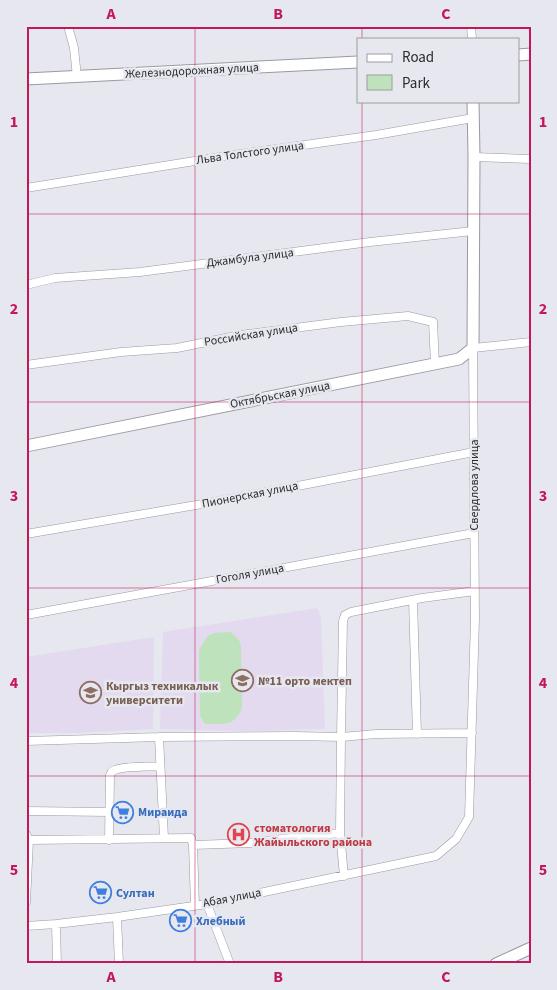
<svg xmlns="http://www.w3.org/2000/svg" width="557" height="990" font-family="'Source Sans 3',sans-serif">
	<style>
		.education { fill: #e3daef }
		.green { fill: #bee2bb }
		.lines { fill: none; stroke-linecap: round; stroke-linejoin: round }
		.street-casing { stroke: #9a99a0; stroke-width: 9 }
		.secondary-casing { stroke: #9a99a0; stroke-width: 13 }
		.street { stroke: #fff; stroke-width: 8 }
		.secondary { stroke: #fff; stroke-width: 11 }
		.grid { fill: none; stroke: #c2185b; stroke-width: 1; stroke-opacity: 0.55 }
		.labels { text-anchor: middle; dominant-baseline: central; stroke-width: 5; stroke-linejoin: round; paint-order: stroke }
		.street-label { font-size: 12px; fill: #2b2b2d; stroke: #e7e7ef }
		.education-label { font-size: 12px; font-weight: bold; fill: #785e54; stroke: #e7e7ef; text-anchor: start }
		.shop-label { font-size: 12px; font-weight: bold; fill: #366cbe; stroke: #e7e7ef; text-anchor: start }
		.health-label { font-size: 12px; font-weight: bold; fill: #be3a42; stroke: #e7e7ef; text-anchor: start }
		.neatline { fill: none; stroke: #c2185b; stroke-width: 2 }
		.grid-label { font-size: 16px; text-anchor: middle; font-weight: bold; fill: #c2185b }
	</style>
	<rect width="100%" height="100%" fill="#e7e7ef"/>
	<!-- education -->
	<path class="education" d="M 317,608 L 321,617 L 325,729 L 240,731 L 160,729 L 163,632 Z
		M 154,637 L 153,729 L 79,733 L 26,733 L 26,657 Z"/>
	<!-- green -->
	<path class="green" d="M 231,632 L 239,640 L 241,646 L 242,707 C 236,727 223,724 205,724 L 200,716 L 199,650 L 208,636 L 214,633 Z"/>
	<g class="lines">
		<defs>
			<path id="street" d="M 68,26 L 74,48 L 77,77
				M 471,26 L 472,39
				M 474,157 L 531,159
				M 26,188 L 226,156 L 376,135 L 473,118
				M 26,285 L 55,278 L 140,272 L 370,242 L 473,231
				M 26,365 L 121,352 L 177,348 L 240,335 L 341,322 L 408,316 L 433,322 L 435,364
				M 26,534 L 214,502 L 474,452
				M 413,600 L 417,734
				M 26,615 L 474,533
				M 472,733 L 376,734 L 341,737 L 343,621 L 345,615 L 351,612 L 422,598 L 475,591
				M 159,737 L 164,838
				M 26,741 L 159,737 L 295,736 L 341,737 L 340,833 L 344,876
				M 26,811 L 110,812
				M 26,834 L 29,840 L 26,902
				M 29,840 L 191,838 L 193,845 L 195,906
				M 109,840 L 110,775 C 112,772 111,771 115,770 C 124,766 150,767 160,766
				M 193,845 L 251,843 L 297,837 L 340,833
				M 207,904 L 230,964
				M 117,917 L 119,964
				M 56,924 L 57,964
				M 26,926 L 56,924 L 117,917 L 207,904 L 436,856 L 456,839 L 469,817 L 475,619 L 473,348 L 531,342"/>
			<path id="secondary" d="M 518,55 L 531,54
				M 26,79 L 358,62
				M 26,446 L 459,359 L 473,348 L 474,157 L 473,101
				M 496,964 L 531,948"/>
		</defs>
		<!-- street casing -->
		<use href="#street" class="street-casing"/>
		<!-- secondary casing -->
		<use href="#secondary" class="secondary-casing"/>
		<!-- street -->
		<use href="#street" class="street"/>
		<!-- secondary -->
		<use href="#secondary" class="secondary"/>
	</g>
	<!-- grid -->
	<path class="grid" d="M 195,26 L 195,964M 362,26 L 362,39M 362,101 L 362,964M 26,214 L 531,214M 26,402 L 531,402M 26,588 L 531,588M 26,776 L 531,776"/>
	<!-- icons -->
	<defs>
		<symbol id="school-ring" viewBox="-11 -11 22 22"><circle r="9.5" fill="#e7e7ef" stroke="#8d6e63" stroke-width="1.5"/><path d="M0-5L7-2L0 1L-7-2ZM-4 1L0 2.5L4 1V4Q0 6-4 4Z" fill="#8d6e63"/></symbol>
		<symbol id="university-ring" viewBox="-11 -11 22 22"><circle r="9.5" fill="#e7e7ef" stroke="#8d6e63" stroke-width="1.5"/><path d="M0-5L7-2L0 1L-7-2ZM-4 1L0 2.5L4 1V4Q0 6-4 4Z" fill="#8d6e63"/></symbol>
		<symbol id="supermarket-ring" viewBox="-11 -11 22 22"><circle r="9.5" fill="#e7e7ef" stroke="#3f7fe0" stroke-width="1.5"/><path d="M-6-5.5h2.5l.6 2H6L4.5 2H-2.5L-4.4-4H-6ZM-1.5 3.2a1.3 1.3 0 1 0 .1 0ZM3 3.2a1.3 1.3 0 1 0 .1 0Z" fill="#3f7fe0"/></symbol>
		<symbol id="hospital-ring" viewBox="-11 -11 22 22"><circle r="9.5" fill="#e7e7ef" stroke="#e0444e" stroke-width="1.5"/><path d="M-5-5h3v3.5h4V-5h3V5h-3V1.5h-4V5h-3Z" fill="#e0444e"/></symbol>
	</defs>
	<g fill-rule="evenodd">
		<use href="#school-ring" x="230" y="668" width="25" height="25"/>
		<use href="#university-ring" x="78" y="680" width="25" height="25"/>
		<use href="#supermarket-ring" x="110" y="800" width="25" height="25"/>
		<use href="#hospital-ring" x="226" y="822" width="25" height="25"/>
		<use href="#supermarket-ring" x="88" y="880" width="25" height="25"/>
		<use href="#supermarket-ring" x="168" y="908" width="25" height="25"/>
	</g>
	<g class="labels">
		<!-- street labels -->
		<g class="street-label">
			<text transform="translate(192 71) rotate(-3)">Железнодорожная улица</text>
			<text transform="translate(250 153) rotate(-8)">Льва Толстого улица</text>
			<text transform="translate(250 258) rotate(-7)">Джамбула улица</text>
			<text transform="translate(251 335) rotate(-9)">Российская улица</text>
			<text transform="translate(280 395) rotate(-11)">Октябрьская улица</text>
			<text transform="translate(474 485) rotate(-90)">Свердлова улица</text>
			<text transform="translate(250 495) rotate(-11)">Пионерская улица</text>
			<text transform="translate(250 574) rotate(-10)">Гоголя улица</text>
			<text transform="translate(232 898) rotate(-11)">Абая улица</text>
		</g>
		<!-- education labels -->
		<g class="education-label">
			<text x="258" y="681">№11 орто мектеп</text>
			<text x="106" y="686">Кыргыз техникалык<tspan x="106" dy="14">университети</tspan></text>
		</g>
		<!-- shop labels -->
		<g class="shop-label">
			<text x="138" y="812">Мираида</text>
			<text x="116" y="893">Султан</text>
			<text x="196" y="921">Хлебный</text>
		</g>
		<!-- health labels -->
		<g class="health-label">
			<text x="254" y="828">стоматология<tspan x="254" dy="14">Жайыльского района</tspan></text>
		</g>
	</g>
	<!-- border -->
	<rect width="557" height="990" fill="none" stroke="#e7e7ef" stroke-width="55"/>
	<!-- legend -->
	<rect x="357" y="38" width="162" height="65" fill="#e7e7ef" stroke="#9c9ca1"/>
	<rect x="367" y="54" width="25" height="8" fill="#ffffff" stroke="#9c9ca1"/>
	<text x="402" y="62" font-size="15" fill="#2b2b2d">Road</text>
	<rect x="367" y="75" width="25" height="15" fill="#bee2bb" stroke="#9c9ca1"/>
	<text x="402" y="88" font-size="15" fill="#2b2b2d">Park</text>
	<rect x="28" y="28" width="502" height="934" class="neatline"/>
	<g class="grid-label">
		<text x="111" y="19">A</text>
		<text x="278" y="19">B</text>
		<text x="446" y="19">C</text>
		<text x="14" y="127">1</text>
		<text x="543" y="127">1</text>
		<text x="14" y="314">2</text>
		<text x="543" y="314">2</text>
		<text x="14" y="501">3</text>
		<text x="543" y="501">3</text>
		<text x="14" y="688">4</text>
		<text x="543" y="688">4</text>
		<text x="14" y="875">5</text>
		<text x="543" y="875">5</text>
		<text x="111" y="982">A</text>
		<text x="278" y="982">B</text>
		<text x="446" y="982">C</text>
	</g>
</svg>
